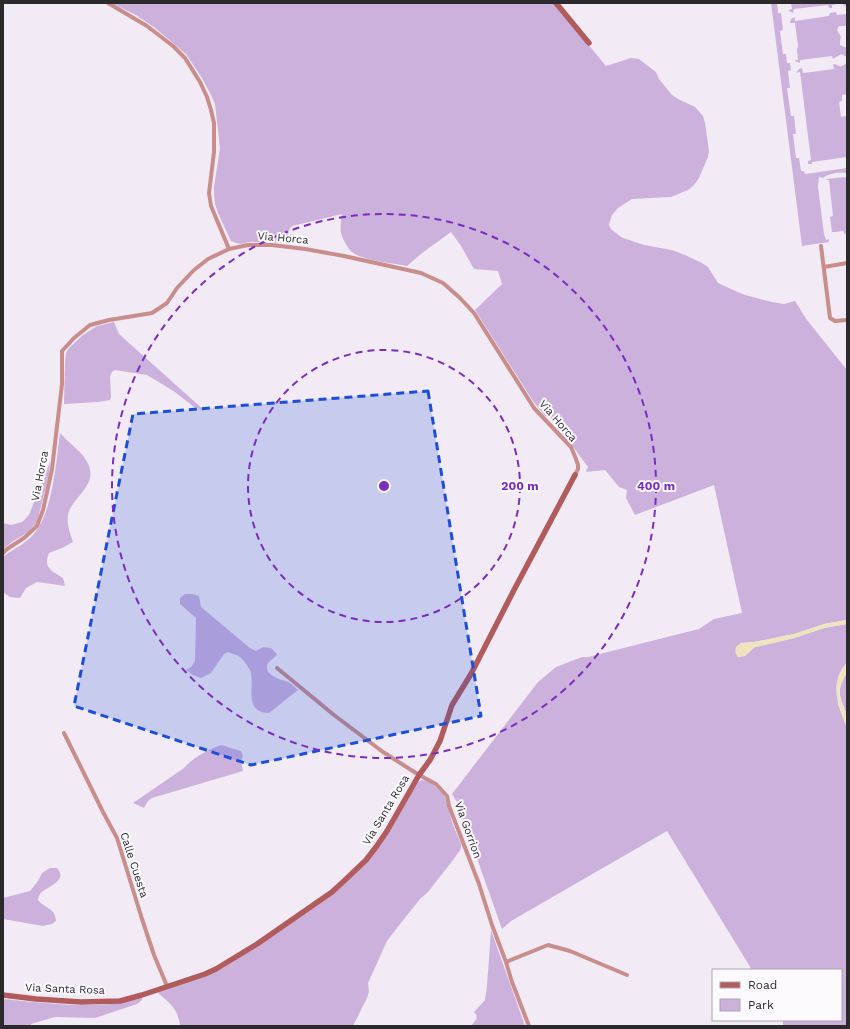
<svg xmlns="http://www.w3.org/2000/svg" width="850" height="1029" font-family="'Work Sans',sans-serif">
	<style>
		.green { fill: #cdb1dd }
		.sand { fill: #eee5bf }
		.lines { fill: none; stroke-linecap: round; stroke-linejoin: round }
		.street { stroke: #c98d8b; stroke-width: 4 }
		.secondary { stroke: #b15b5c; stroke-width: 5.5 }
		.marked { fill: #1d4ed8; fill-opacity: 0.2; stroke: #1d4ed8; stroke-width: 3; stroke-dasharray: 8 5; stroke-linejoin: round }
		.ring { fill: none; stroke: #7b2cbf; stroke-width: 2; stroke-dasharray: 7 5 }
		.labels { text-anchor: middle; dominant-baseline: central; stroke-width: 4; stroke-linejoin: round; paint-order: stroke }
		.street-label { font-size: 11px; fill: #2c292d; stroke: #fdfaff }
		.centre { fill: #7b2cbf; stroke: #fdfaff; stroke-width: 2 }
		.ring-label { font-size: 12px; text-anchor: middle; font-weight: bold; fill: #7b2cbf; stroke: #fdfaff; stroke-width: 4; stroke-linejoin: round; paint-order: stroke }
	</style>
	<rect width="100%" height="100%" fill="#f2ebf6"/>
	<!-- green -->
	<path class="green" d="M 111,3 L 554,3 L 606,66 L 631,58 L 639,59 L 656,72 L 659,79 L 672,95 L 678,99 L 695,107 L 703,116 L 705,123 L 709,151 L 708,157 L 699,178 L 694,185 L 688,190 L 671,197 L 632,199 L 618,208 L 612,215 L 610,221 L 609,225 L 611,229 L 621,237 L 629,240 L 644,245 L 672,250 L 685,255 L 702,263 L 708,267 L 718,283 L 733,290 L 745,295 L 772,302 L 784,304 L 795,301 L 807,320 L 847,370 L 847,620 L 824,624 L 794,634 L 754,642 L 741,643 L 736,647 L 738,657 L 744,656 L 755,647 L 794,638 L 824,628 L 847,624 L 847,662 L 842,669 L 838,677 L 838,704 L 847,728 L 847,1026 L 783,1026 L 783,1020 L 841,1020 L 841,970 L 752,970 L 667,831 L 511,921 L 502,929 L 457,802 L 452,794 L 538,682 L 556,667 L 582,657 L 588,657 L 699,629 L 714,619 L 742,613 L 714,485 L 635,515 L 626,498 L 627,490 L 619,487 L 605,470 L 586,472 L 588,467 L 571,444 L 561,432 L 560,426 L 557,422 L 550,417 L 545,416 L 533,401 L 475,310 L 502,284 L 498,271 L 474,269 L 461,246 L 451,232 L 422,253 L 407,266 C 393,263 363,261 352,252 C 347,248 343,239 341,233 C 340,227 341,220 342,214 L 292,226 C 287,230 288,238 286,243 L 266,242 L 249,242 L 241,244 L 236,243 L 231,241 L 218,213 L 215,204 L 214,195 L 214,187 L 220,148 L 215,104 L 211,95 L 202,78 L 186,54 L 155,28 L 136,15 Z
		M 771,3 L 777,3 L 778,13 L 781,13 L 783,30 L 780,31 L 783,54 L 786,54 L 787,63 L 790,63 L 791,70 L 788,71 L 790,88 L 787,88 L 791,116 L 794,116 L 796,134 L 793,134 L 796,158 L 799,158 L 801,171 L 804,171 L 805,174 L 847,168 L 847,173 C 840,172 828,173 823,178 L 819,177 L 818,187 L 824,234 L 826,240 L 829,239 L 829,242 L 802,246 Z
		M 791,3 L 847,3 L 847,5 L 844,6 L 843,3 L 832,5 L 832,8 L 829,8 L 828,5 L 794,9 L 793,13 L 789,11 L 789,10 L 792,9 Z
		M 836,12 L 837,15 L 847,14 L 847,26 L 839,26 L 837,30 L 841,37 L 840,41 L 840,45 L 847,48 L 847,57 L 841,54 L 833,59 L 832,56 L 800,60 L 800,63 L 795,61 L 795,60 L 798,60 L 797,50 L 798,45 L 796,31 L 795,23 L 790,23 L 791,19 L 795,17 L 795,21 L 829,16 L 830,13 Z
		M 847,63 L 847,94 L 842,95 L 842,101 L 839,102 L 841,117 L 847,116 L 847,157 L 812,162 L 812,164 L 808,164 L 808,161 L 811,160 L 800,72 L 796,73 L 797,72 L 799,69 L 802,68 L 803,73 L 834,69 L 833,64 C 837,64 839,67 842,66 Z
		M 844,177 L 847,178 L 847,234 L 845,234 L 843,231 L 835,232 L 832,232 L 830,217 L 833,216 L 829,180 L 826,180 L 827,179 Z
		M 114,322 L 119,334 L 205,411 L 194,407 L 175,392 L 147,375 L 115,370 L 112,372 L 110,376 L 111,397 L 110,400 L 98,402 L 64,404 L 65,362 L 66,353 L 69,348 L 83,335 L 97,326 Z
		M 60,433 C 67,441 79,450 84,457 C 101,481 80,491 70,509 C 65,519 69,531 73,542 L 62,548 L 49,553 C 43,567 51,571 63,578 L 65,586 L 37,582 L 26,588 L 20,598 L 10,597 L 3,592 L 3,557 C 12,550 26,543 33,535 C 53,513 56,462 60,433 Z
		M 50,462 L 49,474 L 37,522 L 28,532 L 12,542 L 3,549 L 3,523 L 11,525 L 22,522 L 29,515 Z
		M 185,594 L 192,594 L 199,596 L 201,607 L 250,648 L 256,651 L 263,647 L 271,648 L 277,654 C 274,659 271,659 268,663 C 262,675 281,679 288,682 C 292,684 295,687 298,690 L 269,713 C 244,712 254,689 251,673 C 251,670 243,659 240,657 C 238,655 232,654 228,652 L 224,654 L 211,673 L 201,678 L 193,675 L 186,670 L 191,667 L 195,661 L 196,618 L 180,604 L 180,598 Z
		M 847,672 L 847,715 C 839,695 836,691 847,672 Z
		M 221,745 L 241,751 L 243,756 L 241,761 L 243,771 L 152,798 L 148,801 L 144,808 L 133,803 L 184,768 C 192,758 209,749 221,745 Z
		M 422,780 L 428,781 L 433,784 L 444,795 L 453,825 L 461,844 L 461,849 L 453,860 L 428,892 L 420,899 L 393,933 L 387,941 L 368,983 L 369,992 L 367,998 L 353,1026 L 180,1026 C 178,1009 171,1004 158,993 L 159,991 L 223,968 L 257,946 L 338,890 L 358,871 L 418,782 Z
		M 50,868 L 57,868 C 69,881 46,887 40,894 C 39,896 38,898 38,900 C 45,909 55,907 56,921 L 52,924 L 43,926 L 3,919 L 3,898 L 30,891 L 38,881 L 42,873 Z
		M 491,930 L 525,1026 L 471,1026 L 476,1020 L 477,1016 L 474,1012 L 485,1000 L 487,986 Z
		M 142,998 L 142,1000 L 137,1004 L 95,1018 L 55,1017 L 31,1024 L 31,1026 L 3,1026 L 3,999 C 49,1003 97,1011 142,998 Z"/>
	<!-- sand -->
	<path class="sand" d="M 847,620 L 847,624 L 824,628 L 794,638 L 755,647 L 745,656 L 738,657 C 735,654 735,651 736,647 L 741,643 L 754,642 L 794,634 L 824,624 Z
		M 847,662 L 847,672 L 840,686 L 839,693 L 840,699 L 847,715 L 847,728 C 838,703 828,686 847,662 Z"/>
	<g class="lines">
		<!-- street -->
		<path class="street" d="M 108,3 L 147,26 L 173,46 L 185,58 L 200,82 L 207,97 L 211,110 L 214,123 L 214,152 L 209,193 L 211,206 L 229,249
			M 821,246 L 830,318 L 835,321 L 847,320
			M 824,267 L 847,263
			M 3,553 L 7,549 L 24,538 L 37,526 L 43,510 L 52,469 L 62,384 L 62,351 L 74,338 L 90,325 L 109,320 L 152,313 L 167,303 L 177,288 L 194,270 L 208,259 L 229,249 L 248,245 L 272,245 L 305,249 L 344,256 L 421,273 L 443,283 L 460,298 L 474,313 L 534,408 L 571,447 L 576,459 L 578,465 L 578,469 L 575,475
			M 277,668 L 334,715 L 383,752 L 419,775 L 436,784 L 447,796 L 449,806 L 479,884 L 492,925 L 506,962 L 512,982 L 529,1026
			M 64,733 L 103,812 L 117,838 L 142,919 L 154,955 L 167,986
			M 506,962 L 548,945 L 570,951 L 627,975"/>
		<!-- secondary -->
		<path class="secondary" d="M 556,3 L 589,43
			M 3,995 L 36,999 L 81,1002 L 120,1001 L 142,995 L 205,974 L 216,969 L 257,944 L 332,892 L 344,881 L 366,860 L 376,847 L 387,831 L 419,775 L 430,760 L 440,741 L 452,705 L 471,674 L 514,590 L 575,475"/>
	</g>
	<!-- marked area -->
	<path class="marked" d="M 428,391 L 481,716 L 251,765 L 74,706 L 133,414 Z"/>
	<!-- distance rings -->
	<g class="ring">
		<circle cx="384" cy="486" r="136"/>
		<circle cx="384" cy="486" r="272"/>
	</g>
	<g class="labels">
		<!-- street labels -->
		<g class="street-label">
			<text transform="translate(283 238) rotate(5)">Via Horca</text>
			<text transform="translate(558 421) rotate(49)">Via Horca</text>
			<text transform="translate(40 476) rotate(-79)">Via Horca</text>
			<text transform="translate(386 810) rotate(-59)">Via Santa Rosa</text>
			<text transform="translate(468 830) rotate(70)">Via Gorrion</text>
			<text transform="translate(134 865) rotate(72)">Calle Cuesta</text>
			<text transform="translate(65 989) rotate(2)">Via Santa Rosa</text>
		</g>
	</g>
	<circle cx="384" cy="486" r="6" class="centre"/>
	<g class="ring-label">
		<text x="520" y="490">200 m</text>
		<text x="656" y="490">400 m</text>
	</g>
	<!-- border -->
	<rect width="850" height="1029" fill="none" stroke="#2c292d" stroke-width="8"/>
	<!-- legend -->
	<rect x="712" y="969" width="130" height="52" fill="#fdfaff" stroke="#a9a6ab"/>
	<rect x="720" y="982" width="20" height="6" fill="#b15b5c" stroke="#a9a6ab"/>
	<text x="748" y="989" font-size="12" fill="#2c292d">Road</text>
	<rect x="720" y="999" width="20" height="12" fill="#cdb1dd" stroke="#a9a6ab"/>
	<text x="748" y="1009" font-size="12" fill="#2c292d">Park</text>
</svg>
